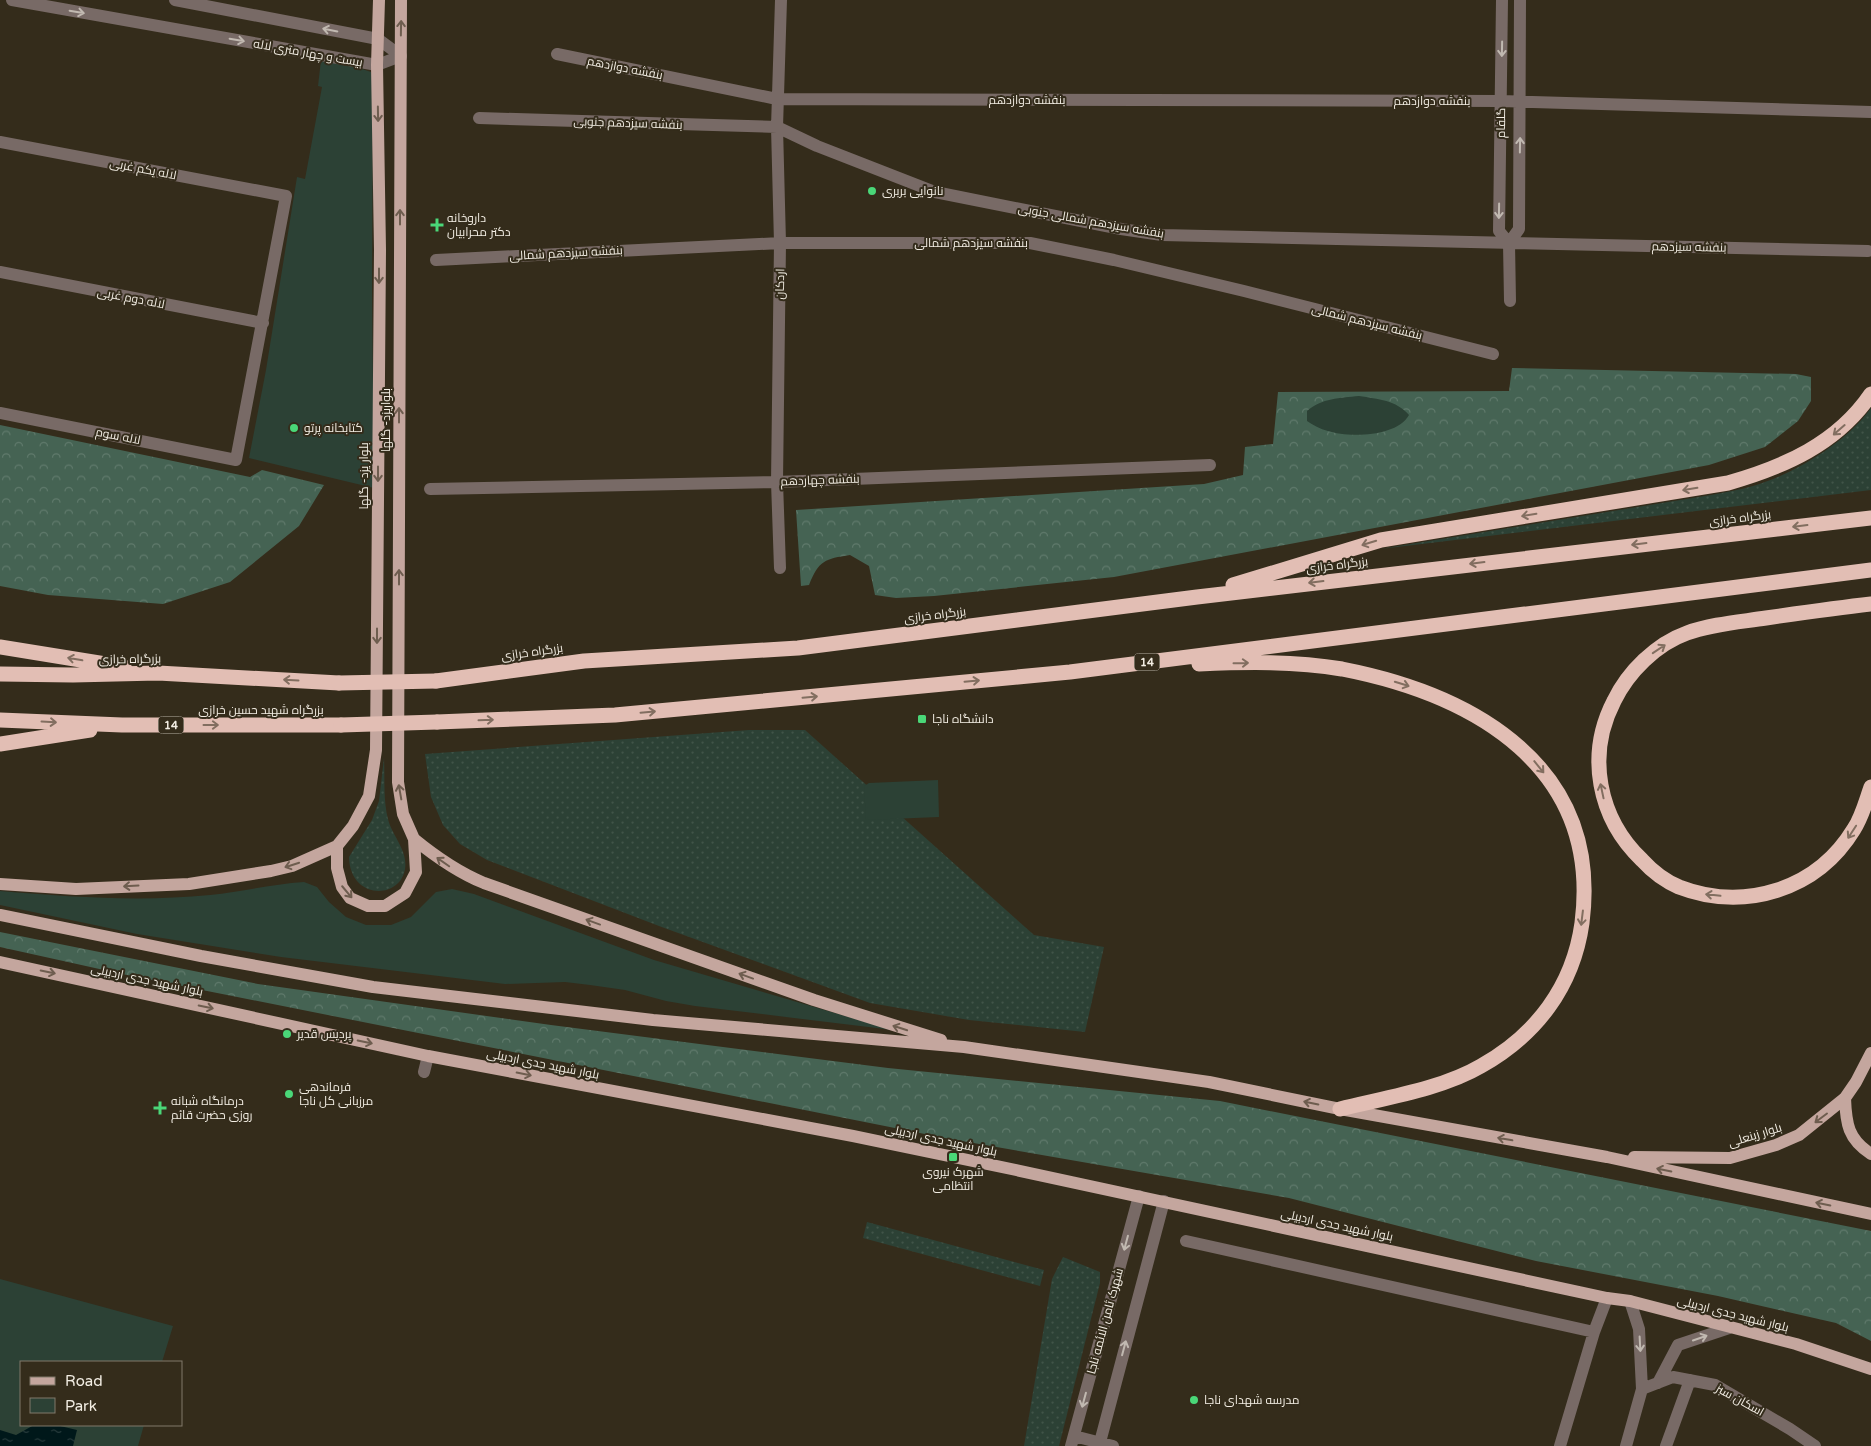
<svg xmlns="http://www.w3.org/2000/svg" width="1871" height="1446" font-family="'Varela Round',Cairo,sans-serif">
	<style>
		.grass { fill: url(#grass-dots) }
		.forest { fill: url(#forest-crowns) }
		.green { fill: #2c4135 }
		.water { fill: url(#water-ripples) }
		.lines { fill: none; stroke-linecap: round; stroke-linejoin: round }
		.minor { stroke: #786a66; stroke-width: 12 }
		.major { stroke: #c4a69e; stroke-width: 12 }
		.highway { stroke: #e2beb4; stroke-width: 15 }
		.highway-bridge { stroke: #e2beb4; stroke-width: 15 }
		.oneway { stroke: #c1b9b1 }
		.oneway2 { stroke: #6e5d4f }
		.oneway3 { stroke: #826e60 }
		.poi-dot { fill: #4ad778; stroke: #342c1b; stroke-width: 2 }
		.labels { text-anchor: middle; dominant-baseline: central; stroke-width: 4; stroke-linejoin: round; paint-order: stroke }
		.shield { fill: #342c1b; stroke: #b9b3a7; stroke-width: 1 }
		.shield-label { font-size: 11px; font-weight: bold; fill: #f2ede3 }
		.street-label { font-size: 12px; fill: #f2ede3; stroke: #342c1b }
		.poi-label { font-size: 12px; fill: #f2ede3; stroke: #342c1b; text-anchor: start }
	</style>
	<defs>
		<pattern id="grass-dots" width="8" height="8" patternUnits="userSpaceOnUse" patternTransform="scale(1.25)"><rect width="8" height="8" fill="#2c4135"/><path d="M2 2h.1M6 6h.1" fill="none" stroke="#415448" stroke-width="1.8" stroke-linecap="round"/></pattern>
		<pattern id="forest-crowns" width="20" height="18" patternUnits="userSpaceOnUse" patternTransform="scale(1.25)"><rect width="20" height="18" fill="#456353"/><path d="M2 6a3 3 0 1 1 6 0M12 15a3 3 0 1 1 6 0" fill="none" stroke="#607a6c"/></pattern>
		<pattern id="water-ripples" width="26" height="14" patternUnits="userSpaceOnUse" patternTransform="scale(1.25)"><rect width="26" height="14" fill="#00181a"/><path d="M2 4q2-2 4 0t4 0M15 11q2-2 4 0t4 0" fill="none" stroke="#263a3b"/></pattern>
	</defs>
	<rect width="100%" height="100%" fill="#342c1b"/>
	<!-- grass -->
	<path class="grass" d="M 1871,408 L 1871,490 L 1380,549 L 1711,495 C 1725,492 1739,490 1753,486 C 1794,474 1846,443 1871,408 Z
		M 749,730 L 805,730 L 1034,935 L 1104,947 L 1085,1032 L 969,1020 L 870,1003 L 659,926 L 487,860 L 460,844 L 443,825 L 431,797 L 425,754 Z
		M 384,758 C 385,778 383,800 388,819 C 392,836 408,850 405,869 C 400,900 350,900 349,857 L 372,820 L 379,801 Z
		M 867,1222 L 1044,1270 L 1040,1286 L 863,1238 Z
		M 1063,1257 L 1100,1272 L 1100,1283 L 1059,1446 L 1024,1446 L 1052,1279 Z"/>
	<!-- forest -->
	<path class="forest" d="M 1512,368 L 1796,374 L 1811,377 L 1811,401 L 1798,421 L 1765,447 L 1709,465 L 1114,577 L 934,596 L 896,598 L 875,595 L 869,566 L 850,555 C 825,559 819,560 809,585 L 801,586 L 796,510 L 1204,484 L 1243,475 L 1245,447 L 1273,444 L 1278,392 L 1509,391 Z
		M 0,425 L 250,477 L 262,470 L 324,485 L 299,526 L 230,582 L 163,604 L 48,595 L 0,586 Z
		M 0,932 L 258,984 L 551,1025 L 888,1068 L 1220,1101 L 1871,1231 L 1871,1341 L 1836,1323 L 1718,1296 L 1536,1261 L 1289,1198 L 945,1138 L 122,974 L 0,947 Z"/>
	<!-- green -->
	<path class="green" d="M 321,60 L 359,68 L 371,72 L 373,79 L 372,290 L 374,488 L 249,458 L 266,370 L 297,177 L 305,179 L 322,87 L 318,86 Z
		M 1359,396 C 1378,399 1396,400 1409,415 C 1397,437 1348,438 1328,431 C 1320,429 1313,425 1307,421 L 1307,411 C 1322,398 1340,398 1359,396 Z
		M 938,780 L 939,817 L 866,820 L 864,786 L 869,783 Z
		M 304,882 L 317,887 L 329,902 L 346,917 L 366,925 L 391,925 L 411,917 L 436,892 L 452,889 L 474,894 L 654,960 L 893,1030 L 695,1006 L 666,1001 L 625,990 L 590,985 L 565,982 L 505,984 L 281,957 L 137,934 L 0,905 L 0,891 C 70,897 140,902 210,895 C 241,892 272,884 304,882 Z
		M 0,1279 L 173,1326 L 162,1362 L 21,1362 L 21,1425 L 144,1425 L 138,1446 L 0,1446 Z"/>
	<!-- water -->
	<path class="water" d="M 34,1425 L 56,1425 L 77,1430 L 73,1446 L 0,1446 L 0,1430 L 16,1435 Z"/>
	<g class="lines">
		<!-- minor -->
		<path class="minor" d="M 12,0 L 377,65 L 401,56
			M 175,0 L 378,39 L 401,56
			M 1502,0 L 1499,231 L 1509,243
			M 557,54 L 777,99 L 1501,101 L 1871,112
			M 479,118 L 777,127 L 817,146 L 935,192 L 1121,229 L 1162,235 L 1868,251
			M 0,142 L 286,196 L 236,460 L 0,413
			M 436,260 L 780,243 L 1030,243 L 1114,260 L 1244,291 L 1493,354
			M 0,272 L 263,323
			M 1510,301 L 1509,243 L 1519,229 L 1520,0
			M 430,489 L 777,482 L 1210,465
			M 780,568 L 777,482 L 780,243 L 777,127 L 781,0
			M 424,1072 L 428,1056
			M 1186,1241 L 1594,1332
			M 1658,1383 L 1678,1345 L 1729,1328
			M 1642,1389 L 1673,1377 L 1715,1385 L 1790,1429 L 1815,1446
			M 1074,1436 L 1113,1446
			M 1071,1446 L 1139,1196
			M 1099,1446 L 1164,1201
			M 1560,1446 L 1594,1332 L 1607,1298
			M 1626,1446 L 1642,1389 L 1639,1329 L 1630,1301
			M 1666,1446 L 1690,1380"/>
		<!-- major -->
		<path class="major" d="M 414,839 C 436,857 457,872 484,883 L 814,1000 L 941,1040
			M 337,846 L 337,868 L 342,887 L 350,898 L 368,906 L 385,906 L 405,893 L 416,872 L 414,839 L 403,814 L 398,782 L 401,0
			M 0,884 L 76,889 L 189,884 L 271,871 L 292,866 L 337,846 L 353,826 L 369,796 L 376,750 L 380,250 L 377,65 L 379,0
			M 0,915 L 201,956 L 373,987 L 653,1020 L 964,1047 L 1209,1082 L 1340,1109 L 1607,1157 L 1871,1214
			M 0,962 L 428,1056 L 853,1136 L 1016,1170 L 1607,1298 L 1630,1301 L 1796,1344 L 1871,1369
			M 1845,1098 C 1846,1124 1848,1139 1871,1154
			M 1634,1157 L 1730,1158 L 1776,1145 L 1799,1135 L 1845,1098 L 1856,1082 L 1871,1053"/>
		<!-- highway -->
		<path class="highway" d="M 1233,585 L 1381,540 L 1728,483 C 1784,467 1837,444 1871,394
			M 1871,604 C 1836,608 1801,613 1766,618 C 1740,622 1712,624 1687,633 C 1656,644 1628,672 1614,701 C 1586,755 1598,818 1642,860 C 1652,871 1665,881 1679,887 C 1744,912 1817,890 1854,829 C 1862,817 1866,801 1871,787
			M 0,647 L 124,667
			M 1199,664 C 1246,662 1295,661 1342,669 C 1475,695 1602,767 1582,923 C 1573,987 1536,1035 1481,1066 C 1442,1089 1384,1098 1340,1109
			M 0,674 L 73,675 L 158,673 L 339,683
			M 436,681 L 584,661 L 798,648 L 1197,597 L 1871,518
			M 0,720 L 122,725 L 341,725
			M 437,722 L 615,715 L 1070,672 L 1871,570
			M 0,744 L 90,730"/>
		<!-- highway-bridge -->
		<path class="highway-bridge" d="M 339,683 L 436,681
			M 341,725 L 437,722"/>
	</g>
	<!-- one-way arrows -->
	<defs><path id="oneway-shaft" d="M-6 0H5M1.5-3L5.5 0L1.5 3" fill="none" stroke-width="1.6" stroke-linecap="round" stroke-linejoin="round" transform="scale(1.25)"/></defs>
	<g class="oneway">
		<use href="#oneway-shaft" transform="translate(77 12) rotate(10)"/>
		<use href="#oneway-shaft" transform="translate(330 30) rotate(-169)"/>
		<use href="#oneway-shaft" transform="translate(237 40) rotate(10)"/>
		<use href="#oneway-shaft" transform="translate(1502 49) rotate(91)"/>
		<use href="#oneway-shaft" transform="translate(1520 145) rotate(-89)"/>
		<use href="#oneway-shaft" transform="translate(1499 211) rotate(91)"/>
		<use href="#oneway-shaft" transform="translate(1126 1243) rotate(105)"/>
		<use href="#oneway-shaft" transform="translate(1700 1338) rotate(-19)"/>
		<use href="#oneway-shaft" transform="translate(1640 1344) rotate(87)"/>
		<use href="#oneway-shaft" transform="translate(1124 1348) rotate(-75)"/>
		<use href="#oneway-shaft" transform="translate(1084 1400) rotate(105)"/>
	</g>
	<g class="oneway2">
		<use href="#oneway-shaft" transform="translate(401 28) rotate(-89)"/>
		<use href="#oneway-shaft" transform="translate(378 114) rotate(89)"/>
		<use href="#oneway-shaft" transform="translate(400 217) rotate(-90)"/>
		<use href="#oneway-shaft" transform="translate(379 276) rotate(90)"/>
		<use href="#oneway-shaft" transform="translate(399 415) rotate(-90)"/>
		<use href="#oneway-shaft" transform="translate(378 474) rotate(90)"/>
		<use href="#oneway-shaft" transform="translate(399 577) rotate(-90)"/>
		<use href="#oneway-shaft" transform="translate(377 636) rotate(90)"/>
		<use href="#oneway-shaft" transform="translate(400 792) rotate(-100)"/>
		<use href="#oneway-shaft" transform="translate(443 862) rotate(-145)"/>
		<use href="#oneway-shaft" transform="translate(292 865) rotate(162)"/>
		<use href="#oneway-shaft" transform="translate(131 886) rotate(177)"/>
		<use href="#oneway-shaft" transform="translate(347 892) rotate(50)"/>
		<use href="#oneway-shaft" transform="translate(593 922) rotate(-160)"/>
		<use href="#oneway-shaft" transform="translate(48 972) rotate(12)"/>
		<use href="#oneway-shaft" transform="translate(746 976) rotate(-160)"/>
		<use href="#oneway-shaft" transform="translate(206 1007) rotate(12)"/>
		<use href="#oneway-shaft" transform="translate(900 1028) rotate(-162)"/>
		<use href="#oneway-shaft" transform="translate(365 1042) rotate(12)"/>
		<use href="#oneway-shaft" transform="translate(524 1074) rotate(11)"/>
		<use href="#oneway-shaft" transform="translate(1311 1103) rotate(-168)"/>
		<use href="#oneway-shaft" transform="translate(1821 1118) rotate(143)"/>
		<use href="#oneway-shaft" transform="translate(1505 1139) rotate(-170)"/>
		<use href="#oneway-shaft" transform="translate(1664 1170) rotate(-168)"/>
		<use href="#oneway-shaft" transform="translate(1823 1204) rotate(-168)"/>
	</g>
	<g class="oneway3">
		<use href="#oneway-shaft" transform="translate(1839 430) rotate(139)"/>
		<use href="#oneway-shaft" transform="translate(1690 489) rotate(171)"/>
		<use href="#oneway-shaft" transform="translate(1529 515) rotate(171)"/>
		<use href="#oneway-shaft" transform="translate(1800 526) rotate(173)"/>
		<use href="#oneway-shaft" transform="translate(1369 543) rotate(163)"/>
		<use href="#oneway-shaft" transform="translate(1639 544) rotate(173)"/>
		<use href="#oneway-shaft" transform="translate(1477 563) rotate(173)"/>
		<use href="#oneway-shaft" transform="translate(1316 582) rotate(173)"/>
		<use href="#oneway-shaft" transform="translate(1659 649) rotate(-34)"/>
		<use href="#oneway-shaft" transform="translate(75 659) rotate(-170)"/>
		<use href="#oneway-shaft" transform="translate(1241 663) rotate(-1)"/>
		<use href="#oneway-shaft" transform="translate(291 680) rotate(-177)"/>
		<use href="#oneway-shaft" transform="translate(972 681) rotate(-5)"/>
		<use href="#oneway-shaft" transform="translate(1402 684) rotate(17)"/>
		<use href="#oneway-shaft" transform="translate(810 697) rotate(-5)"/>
		<use href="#oneway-shaft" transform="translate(648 712) rotate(-5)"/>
		<use href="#oneway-shaft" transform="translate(486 720) rotate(-2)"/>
		<use href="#oneway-shaft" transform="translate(49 722) rotate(3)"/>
		<use href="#oneway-shaft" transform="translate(211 725)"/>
		<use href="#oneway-shaft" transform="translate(1539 767) rotate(51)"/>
		<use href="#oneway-shaft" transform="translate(1602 791) rotate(-102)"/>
		<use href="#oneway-shaft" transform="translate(1852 832) rotate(123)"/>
		<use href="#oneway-shaft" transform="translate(1713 895) rotate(-174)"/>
		<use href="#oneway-shaft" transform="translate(1582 918) rotate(97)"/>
	</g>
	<!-- markers -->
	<g class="poi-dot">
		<circle cx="872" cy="191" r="5"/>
		<path d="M434.5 217.5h5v5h5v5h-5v5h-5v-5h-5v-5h5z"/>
		<circle cx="294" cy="428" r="5"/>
		<rect x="917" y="714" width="10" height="10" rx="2.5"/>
		<circle cx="287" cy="1034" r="5"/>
		<circle cx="289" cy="1094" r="5"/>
		<path d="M157.5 1100.5h5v5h5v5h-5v5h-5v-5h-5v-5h5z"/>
		<rect x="948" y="1152" width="10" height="10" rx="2.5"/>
		<circle cx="1194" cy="1400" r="5"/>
	</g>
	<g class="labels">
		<!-- shield labels -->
		<g class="shield">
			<rect x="1134.5" y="653.5" width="25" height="17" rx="4"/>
			<rect x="158.5" y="716.5" width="25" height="17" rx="4"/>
		</g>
		<g class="shield-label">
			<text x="1147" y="662">14</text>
			<text x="171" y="725">14</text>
		</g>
		<!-- street labels -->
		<g class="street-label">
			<text transform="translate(308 53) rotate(10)">بیست و چهار متری لاله</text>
			<text transform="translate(625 68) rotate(11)">بنفشه دوازدهم</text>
			<text x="1027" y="100">بنفشه دوازدهم</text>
			<text x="1432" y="101">بنفشه دوازدهم</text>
			<text transform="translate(628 123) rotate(2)">بنفشه سیزدهم جنوبی</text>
			<text transform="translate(1501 123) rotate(-89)">گلفام</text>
			<text transform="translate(143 169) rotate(11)">لاله یکم غربی</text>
			<text transform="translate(1091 221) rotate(10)">بنفشه سیزدهم شمالی جنوبی</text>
			<text x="971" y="243">بنفشه سیزدهم شمالی</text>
			<text transform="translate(1689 247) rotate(1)">بنفشه سیزدهم</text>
			<text transform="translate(566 253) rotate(-3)">بنفشه سیزدهم شمالی</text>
			<text transform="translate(780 284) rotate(-89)">اردکان</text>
			<text transform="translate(131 298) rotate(11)">لاله دوم غربی</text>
			<text transform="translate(1367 322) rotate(14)">بنفشه سیزدهم شمالی</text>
			<text transform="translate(386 420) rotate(-90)">بلواریزد- گلها</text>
			<text transform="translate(118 436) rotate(11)">لاله سوم</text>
			<text transform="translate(364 476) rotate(-90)">بلوار یزد- گلها</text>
			<text transform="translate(820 480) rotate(-2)">بنفشه چهاردهم</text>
			<text transform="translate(1740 518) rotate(-7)">بزرگراه خرازی</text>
			<text transform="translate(1337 565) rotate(-7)">بزرگراه خرازی</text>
			<text transform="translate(935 615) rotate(-7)">بزرگراه خرازی</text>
			<text transform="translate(532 652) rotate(-8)">بزرگراه خرازی</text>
			<text transform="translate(130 659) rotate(-1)">بزرگراه خرازی</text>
			<text x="261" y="710">بزرگراه شهید حسین خرازی</text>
			<text transform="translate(147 980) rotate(12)">بلوار شهید جدی اردبیلی</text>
			<text transform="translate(543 1064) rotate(11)">بلوار شهید جدی اردبیلی</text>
			<text transform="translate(1755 1135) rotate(-17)">بلوار زینعلی</text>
			<text transform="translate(941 1140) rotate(12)">بلوار شهید جدی اردبیلی</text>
			<text transform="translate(1337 1225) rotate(12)">بلوار شهید جدی اردبیلی</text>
			<text transform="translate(1733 1314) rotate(14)">بلوار شهید جدی اردبیلی</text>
			<text transform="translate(1105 1321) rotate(-75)">شهرک ثامن الائمه ناجا</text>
			<text transform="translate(1740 1400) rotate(29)">اسکان سبز</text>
		</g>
		<!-- poi labels -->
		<g class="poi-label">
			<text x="882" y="191">نانوایی بربری</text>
			<text x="447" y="218">داروخانه<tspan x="447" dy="14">دکتر محرابیان</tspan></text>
			<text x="304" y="428">كتابخانه پرتو</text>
			<text x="932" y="719">دانشگاه ناجا</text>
			<text x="297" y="1034">پردیس قدیر</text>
			<text x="299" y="1087">فرماندهی<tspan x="299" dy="14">مرزبانی کل ناجا</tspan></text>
			<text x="171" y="1101">درمانگاه شبانه<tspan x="171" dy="14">روزی حضرت قائم</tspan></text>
			<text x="953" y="1172" text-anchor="middle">شهرک نیروی<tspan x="953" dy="14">انتظامی</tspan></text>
			<text x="1204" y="1400">مدرسه شهدای ناجا</text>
		</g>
	</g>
	<!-- legend -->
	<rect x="20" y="1361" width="162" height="65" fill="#342c1b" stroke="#80796b"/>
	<rect x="30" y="1377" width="25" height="8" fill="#c4a69e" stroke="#80796b"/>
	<text x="65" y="1386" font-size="15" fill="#f2ede3">Road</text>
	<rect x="30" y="1398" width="25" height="15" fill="#2c4135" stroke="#80796b"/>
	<text x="65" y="1411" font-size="15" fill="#f2ede3">Park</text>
</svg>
